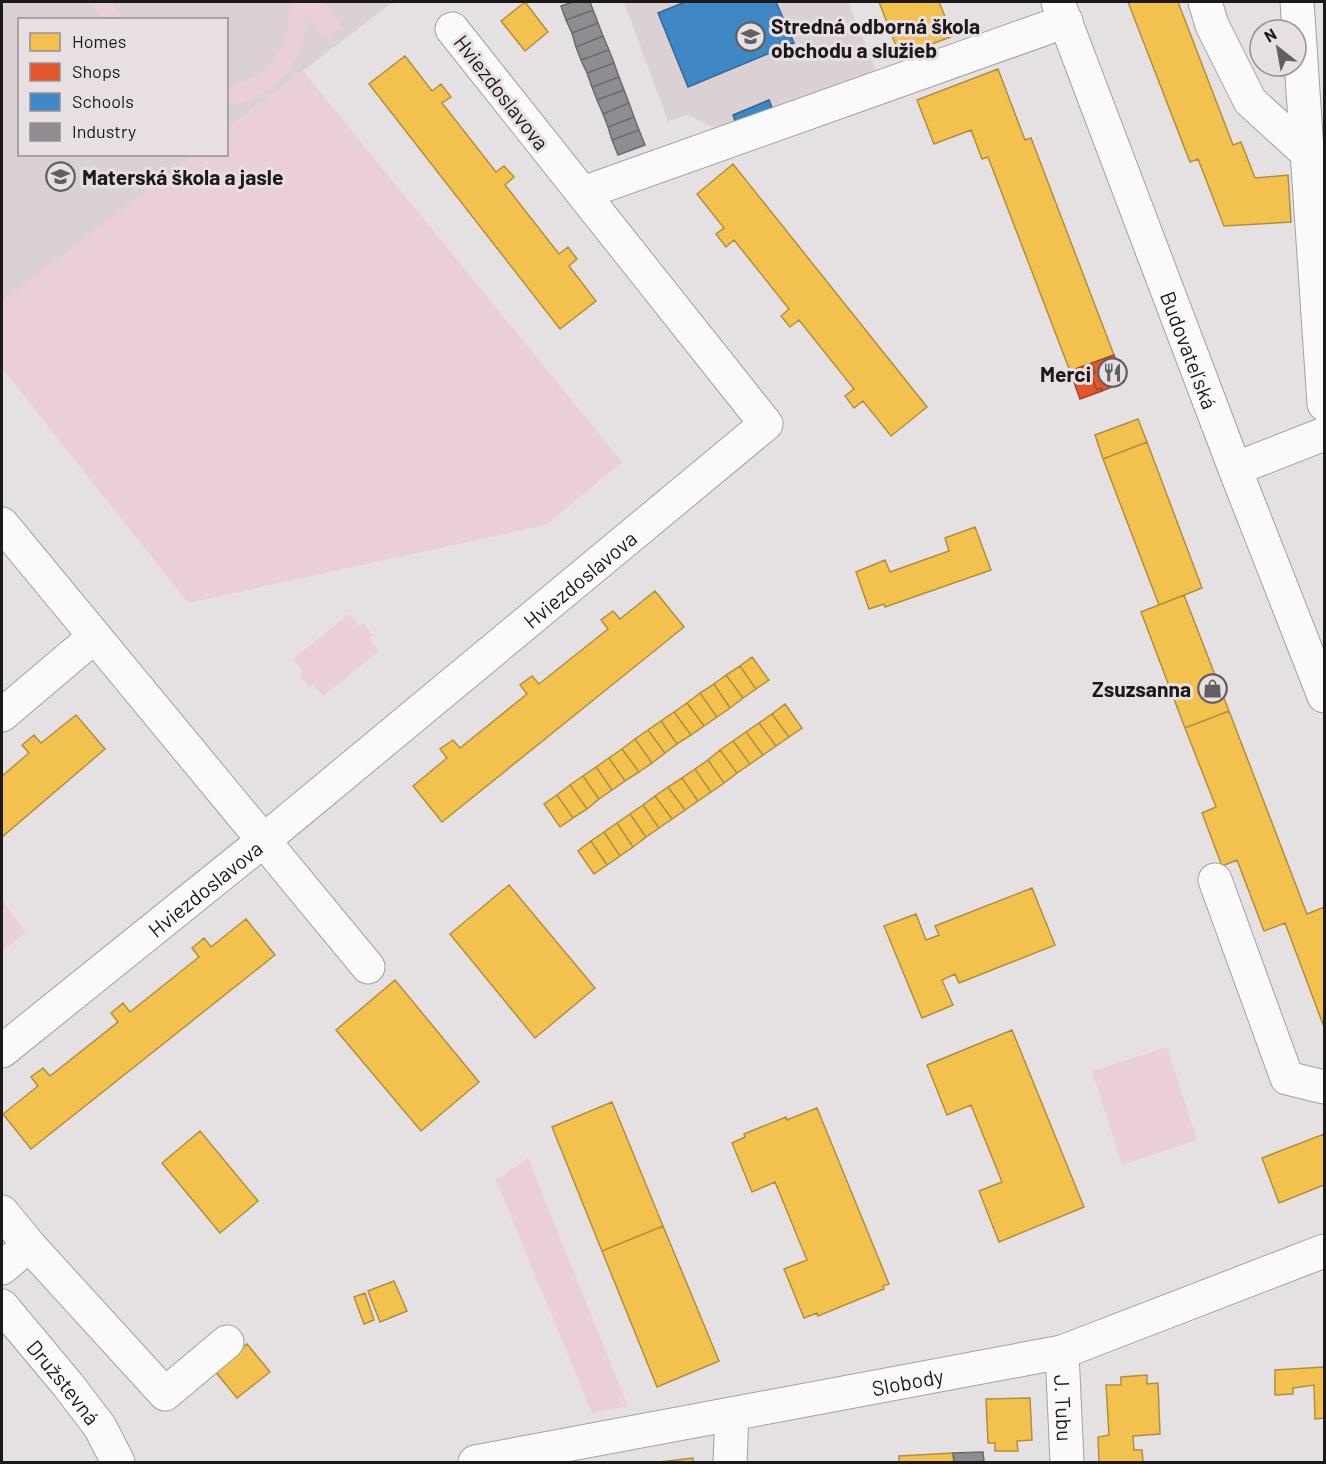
<svg xmlns="http://www.w3.org/2000/svg" width="1326" height="1464" font-family="Barlow,sans-serif">
	<style>
		.built { fill: #dbd0d3 }
		.green { fill: #eacfd6 }
		.homes { fill: #f2c14e; stroke: #b28f3e; stroke-width: 1.5 }
		.shops { fill: #e4572e; stroke: #a84428; stroke-width: 1.5 }
		.schools { fill: #3f88c5; stroke: #346792; stroke-width: 1.5 }
		.industry { fill: #8d8d92; stroke: #6b6a6e; stroke-width: 1.5 }
		.lines { fill: none; stroke-linecap: round; stroke-linejoin: round }
		.minor-casing { stroke: #a3a0a1; stroke-width: 35 }
		.minor { stroke: #fbfafb; stroke-width: 33 }
		.labels { text-anchor: middle; dominant-baseline: central; stroke-width: 6; stroke-linejoin: round; paint-order: stroke }
		.poi-label { font-size: 21px; font-weight: bold; fill: #1c191a; stroke: #e7dfe1; text-anchor: start }
		.street-label { font-size: 21px; fill: #1c191a; stroke: #e7dfe1 }
	</style>
	<rect width="100%" height="100%" fill="#e5e1e2"/>
	<!-- built -->
	<path class="built" d="M 2,2 L 398,2 L 389,5 L 227,129 L 226,20 L 20,20 L 20,154 L 194,155 L 2,302 Z
		M 624,2 L 848,2 L 877,73 L 737,127 L 712,127 L 688,115 L 668,121 Z"/>
	<!-- green -->
	<path class="green" d="M 90,2 L 112,2 L 125,19 L 103,19 Z
		M 290,2 L 323,2 L 342,27 L 325,38 L 308,16 C 301,67 279,95 227,106 L 227,88 C 270,76 292,47 290,2 Z
		M 303,71 L 622,462 L 546,525 L 188,603 L 2,368 L 2,302 L 194,155 L 226,154 L 227,130 Z
		M 349,614 L 359,626 L 363,623 L 373,635 L 369,638 L 379,651 L 323,696 L 313,684 L 309,687 L 300,675 L 303,671 L 293,659 Z
		M 3,901 L 26,933 L 2,951 L 2,902 Z
		M 1167,1047 L 1197,1140 L 1122,1165 L 1092,1071 Z
		M 528,1158 L 628,1406 L 592,1413 L 496,1180 Z"/>
	<!-- homes -->
	<path class="homes" d="M 525,2 L 548,32 L 525,51 L 501,21 Z
		M 879,2 L 939,2 L 953,36 L 900,56 Z
		M 1128,2 L 1178,2 L 1233,145 L 1241,142 L 1255,178 L 1288,175 L 1291,222 L 1224,226 L 1198,159 L 1190,162 Z
		M 405,56 L 432,91 L 441,84 L 451,97 L 442,103 L 496,172 L 504,166 L 514,177 L 505,185 L 559,254 L 568,247 L 577,259 L 569,266 L 596,301 L 560,329 L 369,84 Z
		M 998,69 L 1025,140 L 1031,138 L 1114,355 L 1070,371 L 988,157 L 982,159 L 971,130 L 934,144 L 917,100 Z
		M 733,164 L 927,407 L 891,436 L 863,401 L 854,408 L 845,396 L 854,389 L 799,320 L 790,327 L 781,316 L 789,309 L 734,240 L 726,247 L 716,234 L 724,228 L 697,194 Z
		M 1138,419 L 1147,442 L 1103,459 L 1095,435 Z
		M 1147,442 L 1202,588 L 1159,605 L 1103,459 Z
		M 975,527 L 991,570 L 885,607 L 884,604 L 869,609 L 856,572 L 885,560 L 890,572 L 949,551 L 945,538 Z
		M 655,591 L 684,627 L 442,822 L 413,786 L 447,758 L 440,749 L 453,740 L 460,748 L 527,694 L 520,685 L 532,676 L 539,684 L 608,629 L 601,620 L 613,611 L 620,619 Z
		M 1184,595 L 1229,711 L 1185,728 L 1141,612 Z
		M 752,657 L 769,680 L 756,689 L 740,666 Z
		M 740,666 L 756,689 L 743,698 L 726,675 Z
		M 726,675 L 743,698 L 730,708 L 714,684 Z
		M 714,684 L 730,708 L 717,717 L 700,693 Z
		M 700,693 L 717,717 L 704,726 L 687,703 Z
		M 687,703 L 704,726 L 691,735 L 674,712 Z
		M 785,704 L 802,728 L 789,737 L 772,714 Z
		M 1229,711 L 1307,914 L 1324,907 L 1324,1027 L 1285,923 L 1264,931 L 1237,860 L 1222,866 L 1202,813 L 1216,807 L 1185,728 Z
		M 674,712 L 691,735 L 677,744 L 661,721 Z
		M 772,714 L 789,737 L 776,746 L 759,723 Z
		M 76,715 L 105,749 L 2,837 L 2,776 L 29,753 L 22,745 L 34,735 L 41,743 Z
		M 661,721 L 677,744 L 665,753 L 648,730 Z
		M 759,723 L 776,746 L 763,755 L 746,732 Z
		M 648,730 L 665,753 L 652,763 L 635,739 Z
		M 746,732 L 763,755 L 750,764 L 733,741 Z
		M 635,739 L 652,763 L 639,772 L 622,749 Z
		M 733,741 L 750,764 L 737,773 L 720,750 Z
		M 622,749 L 639,772 L 625,781 L 609,758 Z
		M 720,750 L 737,773 L 724,783 L 708,760 Z
		M 609,758 L 625,781 L 612,790 L 596,767 Z
		M 708,760 L 724,783 L 711,792 L 695,769 Z
		M 596,767 L 612,790 L 599,799 L 583,776 Z
		M 695,769 L 711,792 L 698,801 L 682,778 Z
		M 583,776 L 599,799 L 587,809 L 570,785 Z
		M 682,778 L 698,801 L 685,810 L 668,787 Z
		M 570,785 L 587,809 L 573,818 L 557,795 Z
		M 668,787 L 685,810 L 672,819 L 655,796 Z
		M 557,795 L 573,818 L 560,827 L 544,804 Z
		M 655,796 L 672,819 L 659,828 L 643,805 Z
		M 643,805 L 659,828 L 646,837 L 630,814 Z
		M 630,814 L 646,837 L 633,847 L 617,823 Z
		M 617,823 L 633,847 L 620,856 L 604,832 Z
		M 604,832 L 620,856 L 607,865 L 591,841 Z
		M 591,841 L 607,865 L 594,874 L 578,851 Z
		M 509,885 L 595,988 L 535,1038 L 450,934 Z
		M 1032,888 L 1055,945 L 959,983 L 955,974 L 942,980 L 953,1005 L 922,1018 L 884,926 L 916,914 L 926,940 L 939,935 L 935,926 Z
		M 246,919 L 275,955 L 31,1149 L 3,1114 L 38,1086 L 31,1077 L 43,1068 L 50,1076 L 118,1022 L 111,1013 L 123,1003 L 130,1012 L 199,957 L 192,948 L 204,938 L 211,947 Z
		M 395,980 L 479,1082 L 421,1131 L 336,1030 Z
		M 1012,1030 L 1084,1207 L 999,1242 L 979,1191 L 1002,1182 L 971,1105 L 947,1115 L 927,1065 Z
		M 612,1102 L 663,1226 L 602,1251 L 552,1127 Z
		M 817,1108 L 889,1284 L 883,1286 L 884,1289 L 818,1316 L 817,1313 L 804,1318 L 784,1269 L 807,1260 L 775,1182 L 752,1192 L 732,1143 L 745,1137 L 744,1134 L 786,1117 L 787,1120 Z
		M 200,1131 L 258,1201 L 220,1233 L 162,1163 Z
		M 1324,1134 L 1324,1185 L 1279,1203 L 1262,1158 Z
		M 663,1226 L 719,1361 L 657,1387 L 602,1251 Z
		M 394,1281 L 407,1311 L 380,1322 L 368,1291 Z
		M 365,1293 L 374,1320 L 364,1324 L 354,1297 Z
		M 247,1344 L 270,1372 L 237,1398 L 214,1370 Z
		M 1324,1367 L 1324,1418 L 1315,1419 L 1314,1385 L 1293,1388 L 1293,1394 L 1275,1395 L 1275,1370 Z
		M 1147,1375 L 1147,1384 L 1158,1383 L 1160,1434 L 1133,1436 L 1134,1450 L 1142,1450 L 1143,1462 L 1099,1462 L 1098,1437 L 1109,1435 L 1106,1385 L 1121,1385 L 1121,1377 Z
		M 1030,1398 L 1032,1440 L 1017,1441 L 1018,1451 L 995,1451 L 995,1443 L 988,1443 L 986,1399 Z
		M 953,1453 L 954,1462 L 899,1462 L 899,1456 Z
		M 693,1458 L 693,1462 L 659,1462 Z"/>
	<!-- shops -->
	<path class="shops" d="M 1114,355 L 1124,382 L 1102,391 L 1101,388 L 1097,390 L 1091,375 L 1095,373 L 1092,363 Z
		M 1092,363 L 1095,373 L 1091,375 L 1097,390 L 1101,388 L 1102,391 L 1080,399 L 1070,371 Z"/>
	<!-- schools -->
	<path class="schools" d="M 685,2 L 776,2 L 794,43 L 688,87 L 658,13 Z
		M 769,100 L 774,112 L 737,127 L 733,115 Z"/>
	<!-- industry -->
	<path class="industry" d="M 573,2 L 590,2 L 593,10 L 566,20 L 561,6 Z
		M 593,10 L 598,23 L 572,33 L 566,20 Z
		M 598,23 L 603,36 L 576,47 L 572,33 Z
		M 603,36 L 609,50 L 581,60 L 576,47 Z
		M 609,50 L 614,63 L 587,73 L 581,60 Z
		M 614,63 L 619,77 L 592,87 L 587,73 Z
		M 619,77 L 624,90 L 597,100 L 592,87 Z
		M 624,90 L 629,103 L 603,114 L 597,100 Z
		M 629,103 L 634,117 L 608,127 L 603,114 Z
		M 634,117 L 639,130 L 612,140 L 608,127 Z
		M 639,130 L 645,145 L 618,155 L 612,140 Z
		M 983,1452 L 984,1462 L 954,1462 L 953,1453 Z"/>
	<g class="lines">
		<defs>
			<g id="minor">
				<path id="s1" d="M 1058,2 L 1235,469 L 1324,696"/>
				<path d="M 1205,2 L 1212,25 L 1250,101 L 1307,153"/>
				<path d="M 1297,2 L 1324,404"/>
				<path d="M 583,193 L 1066,21"/>
				<path d="M 1235,469 L 1324,434"/>
				<path d="M 2,524 L 368,967"/>
				<path d="M 2,715 L 94,637"/>
				<path d="M 1215,880 L 1287,1078 L 1324,1087"/>
				<path id="s2" d="M 2,1051 L 263,841 L 766,424 L 452,29"/>
				<path d="M 2,1212 L 29,1245 L 2,1268"/>
				<path d="M 29,1245 L 165,1394 L 227,1342"/>
				<path id="s3" d="M 2,1306 L 68,1385 L 100,1427 L 118,1462"/>
				<path id="s4" d="M 1062,1352 L 1067,1462"/>
				<path id="s5" d="M 475,1462 L 1062,1352 L 1324,1251"/>
				<path d="M 730,1462 L 732,1414"/>
			</g>
		</defs>
		<!-- minor casing -->
		<use href="#minor" class="minor-casing"/>
		<!-- minor -->
		<use href="#minor" class="minor"/>
	</g>
	<!-- icons -->
	<defs>
		<symbol id="school-ring" viewBox="-11 -11 22 22"><circle r="9.5" fill="#e7dfe1" stroke="#625f60" stroke-width="1.5"/><path d="M0-5L7-2L0 1L-7-2ZM-4 1L0 2.5L4 1V4Q0 6-4 4Z" fill="#625f60"/></symbol>
		<symbol id="restaurant-ring" viewBox="-11 -11 22 22"><circle r="9.5" fill="#e7dfe1" stroke="#625f60" stroke-width="1.5"/><path d="M-5-6h1v4h1v-4h1v4h1v-4h1v5L-1.5 .5V6h-2V.5L-5-1ZM5-6V6H3V1.5H1.5Q1.5-4 5-6Z" fill="#625f60"/></symbol>
		<symbol id="shop-ring" viewBox="-11 -11 22 22"><circle r="9.5" fill="#e7dfe1" stroke="#625f60" stroke-width="1.5"/><path d="M-5-2.5h2.3a2.7 3.5 0 0 1 5.4 0H5L5.5 6h-11ZM-1.5-2.5h3a1.5 2.3 0 0 0-3 0Z" fill="#625f60"/></symbol>
	</defs>
	<g fill-rule="evenodd">
		<use href="#school-ring" x="734" y="20" width="33" height="33"/>
		<use href="#school-ring" x="44" y="160" width="33" height="33"/>
		<use href="#restaurant-ring" x="1096" y="356" width="33" height="33"/>
		<use href="#shop-ring" x="1196" y="672" width="33" height="33"/>
	</g>
	<g class="labels">
		<!-- poi labels -->
		<g class="poi-label">
			<text x="771" y="25">Stredná odborná škola<tspan x="771" dy="24">obchodu a služieb</tspan></text>
			<text x="82" y="176">Materská škola a jasle</text>
			<text x="1091" y="373" text-anchor="end">Merci</text>
			<text x="1191" y="688" text-anchor="end">Zsuzsanna</text>
		</g>
		<!-- street labels -->
		<g class="street-label">
			<text transform="translate(502 92) rotate(52)">Hviezdoslavova</text>
			<text stroke="none"><textPath href="#s1" startOffset="372">Budovateľská</textPath></text>
			<text stroke="none"><textPath href="#s2" startOffset="746">Hviezdoslavova</textPath></text>
			<text stroke="none"><textPath href="#s2" startOffset="260">Hviezdoslavova</textPath></text>
			<text stroke="none"><textPath href="#s5" startOffset="440">Slobody</textPath></text>
			<text stroke="none"><textPath href="#s3" startOffset="98">Družstevná</textPath></text>
			<text stroke="none"><textPath href="#s4" startOffset="56">J. Tubu</textPath></text>
		</g>
	</g>
	<!-- border -->
	<rect width="1326" height="1464" fill="none" stroke="#1c191a" stroke-width="6"/>
	<!-- legend -->
	<rect x="18" y="18" width="210" height="138" fill="#e7dfe1" stroke="#969091" stroke-width="1.5"/>
	<rect x="30" y="33" width="30" height="18" fill="#f2c14e" stroke="#969091" stroke-width="1.5"/>
	<text x="72" y="48" font-size="18" fill="#1c191a">Homes</text>
	<rect x="30" y="63" width="30" height="18" fill="#e4572e" stroke="#969091" stroke-width="1.5"/>
	<text x="72" y="78" font-size="18" fill="#1c191a">Shops</text>
	<rect x="30" y="93" width="30" height="18" fill="#3f88c5" stroke="#969091" stroke-width="1.5"/>
	<text x="72" y="108" font-size="18" fill="#1c191a">Schools</text>
	<rect x="30" y="123" width="30" height="18" fill="#8d8d92" stroke="#969091" stroke-width="1.5"/>
	<text x="72" y="138" font-size="18" fill="#1c191a">Industry</text>
	<!-- north arrow -->
	<g transform="translate(1278 48) rotate(329)"><circle r="28" fill="#e7dfe1" stroke="#969091" stroke-width="1.5"/>
	<path d="M0-4.5L10 22L0 15L-10 22Z" fill="#625f60"/>
	<text y="-9" font-size="16" font-weight="bold" text-anchor="middle" fill="#1c191a">N</text>
	</g>
</svg>
